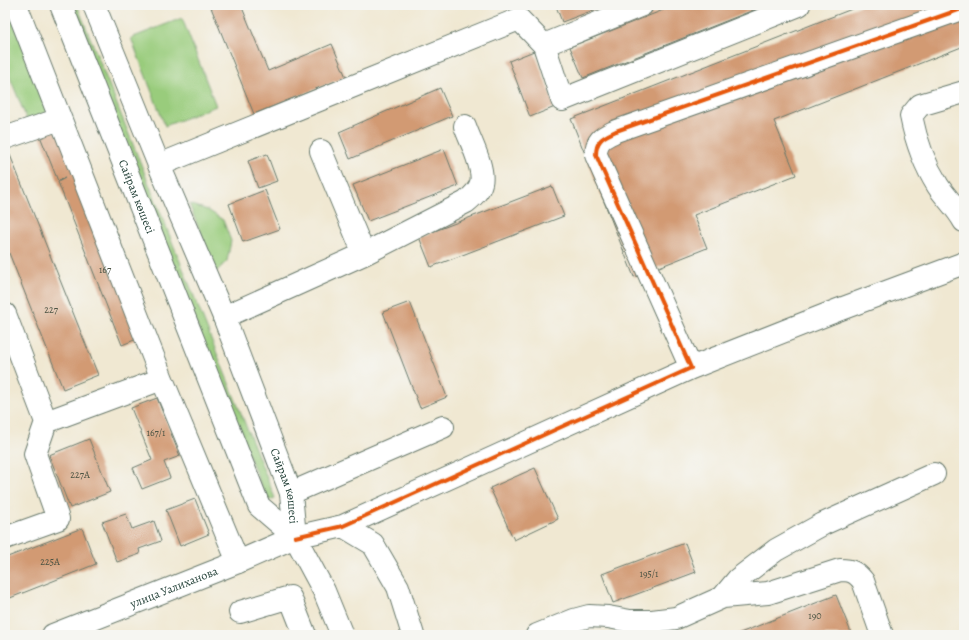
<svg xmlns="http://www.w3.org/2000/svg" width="969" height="640" font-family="Alegreya,serif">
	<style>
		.green { fill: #99cc7c; stroke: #5c8458 }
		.building { fill: #d29a73 }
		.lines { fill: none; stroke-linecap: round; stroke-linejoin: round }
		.minor-casing { stroke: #68796b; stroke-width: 24 }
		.major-casing { stroke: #68796b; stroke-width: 24 }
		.minor { stroke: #fff; stroke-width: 22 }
		.major { stroke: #fff; stroke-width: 22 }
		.cycleway-casing { stroke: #f6f6f2; stroke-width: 6 }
		.cycleway { stroke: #e8590c; stroke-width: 4 }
		.labels { text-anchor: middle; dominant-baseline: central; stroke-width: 3; stroke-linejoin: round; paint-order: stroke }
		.number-label { font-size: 10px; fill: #4c5444 }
		.street-label { font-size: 12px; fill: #1f3d34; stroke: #f6f6f2 }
	</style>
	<rect width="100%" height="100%" fill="#f6f6f2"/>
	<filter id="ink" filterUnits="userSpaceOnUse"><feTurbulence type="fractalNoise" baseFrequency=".025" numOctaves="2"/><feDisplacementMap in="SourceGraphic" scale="8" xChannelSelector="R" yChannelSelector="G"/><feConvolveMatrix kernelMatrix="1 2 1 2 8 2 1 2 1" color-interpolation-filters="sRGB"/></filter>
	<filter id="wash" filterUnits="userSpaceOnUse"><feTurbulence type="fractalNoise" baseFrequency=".012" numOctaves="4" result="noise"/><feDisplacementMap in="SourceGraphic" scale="16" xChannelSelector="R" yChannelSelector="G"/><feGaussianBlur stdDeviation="0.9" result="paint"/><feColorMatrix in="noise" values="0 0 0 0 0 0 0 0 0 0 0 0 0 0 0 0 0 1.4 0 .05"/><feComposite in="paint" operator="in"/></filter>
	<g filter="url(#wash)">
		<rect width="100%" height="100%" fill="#f0e8d2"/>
		<!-- green -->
		<path class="green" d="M 5,5 L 7,5 L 49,112 L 27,120 L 5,65 Z
			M 69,5 L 77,5 L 275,498 L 267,501 Z
			M 182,18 L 216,106 L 165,126 L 131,38 Z
			M 189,204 L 208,210 L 223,220 L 231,241 L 227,261 L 216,272 Z"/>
		<g id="blocks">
			<!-- building -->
			<path class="building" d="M 210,5 L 241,5 L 268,71 L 332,44 L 346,77 L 254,114 Z
				M 558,5 L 607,5 L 562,22 L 556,6 Z
				M 676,5 L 766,5 L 583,78 L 570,47 Z
				M 862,5 L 964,5 L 964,46 L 774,121 L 796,175 L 694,215 L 707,248 L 634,277 L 571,119 Z
				M 534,51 L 555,107 L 530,117 L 509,61 Z
				M 440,88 L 452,116 L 350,159 L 339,132 Z
				M 60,122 L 144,336 L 122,345 L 58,182 L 65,178 L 58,181 L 38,131 Z
				M 444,149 L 458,186 L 368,221 L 353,185 Z
				M 267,154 L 277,181 L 258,188 L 248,161 Z
				M 10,155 L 98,375 L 63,389 L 5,243 L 5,157 Z
				M 552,186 L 564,216 L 431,267 L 419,237 Z
				M 265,190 L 280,229 L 243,242 L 229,204 Z
				M 410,302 L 447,397 L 420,408 L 383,312 Z
				M 157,398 L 180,456 L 164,462 L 170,478 L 142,489 L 133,468 L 152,460 L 131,408 Z
				M 89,439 L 110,492 L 70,508 L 49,455 Z
				M 535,468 L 558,519 L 514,540 L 490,488 Z
				M 195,499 L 209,534 L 180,546 L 166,510 Z
				M 126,514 L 132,529 L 154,521 L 161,541 L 139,549 L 140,554 L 117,562 L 102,522 Z
				M 82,528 L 96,564 L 5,600 L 5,558 Z
				M 685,543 L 696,572 L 613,603 L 602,574 Z
				M 836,595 L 852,635 L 735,635 Z"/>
		</g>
	</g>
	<g filter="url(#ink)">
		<use href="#blocks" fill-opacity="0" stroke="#68796b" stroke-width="1"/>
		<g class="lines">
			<defs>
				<path id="minor" d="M 16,5 L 162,379 L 238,562
					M 544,45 L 642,5
					M 964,92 L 920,105 L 911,116 C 916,141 924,164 938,186 C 946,198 957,208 964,221
					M 5,138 L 60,119
					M 321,151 L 364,254
					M 159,165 L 519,19 L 544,45 L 562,100 L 799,5
					M 5,314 L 46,422 L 35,454 L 58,519 L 5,538
					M 224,317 L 364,254 L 466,202 C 472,197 479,191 481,183 C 485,168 470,141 465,126
					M 691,368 L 596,155 C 596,139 604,137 616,131 L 964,8
					M 46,422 L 162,379
					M 291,493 L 443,427
					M 343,526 L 373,544 L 398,587 L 413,635
					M 295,537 L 343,526 L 691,368 L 838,310 L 964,263
					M 723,597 L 738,579 L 776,550 L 823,524 L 934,474
					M 240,612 L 290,597 L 305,635
					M 537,635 L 574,620 L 589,616 L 608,617 L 630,621 L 652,621 L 676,618 L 723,597 L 768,593 L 840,570 C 851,570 856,572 863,581 L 882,635"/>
				<g id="major">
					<path id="s1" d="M 61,5 L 259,506 L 295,537 L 324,591 L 342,635"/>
					<path id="s2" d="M 94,5 L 159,165 L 224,317 L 291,493 L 295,537"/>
					<path id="s3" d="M 53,635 L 238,562 L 295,537"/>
				</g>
			</defs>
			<!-- minor casing -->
			<use href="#minor" class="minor-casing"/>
			<!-- major casing -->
			<use href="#major" class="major-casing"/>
			<!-- minor -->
			<use href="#minor" class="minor"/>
			<!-- major -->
			<use href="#major" class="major"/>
			<defs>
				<path id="cycleway" d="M 295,537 L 343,526 L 691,368 L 596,155 C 596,139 604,137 616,131 L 964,8"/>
			</defs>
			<!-- cycleway casing -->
			<use href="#cycleway" class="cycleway-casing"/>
			<!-- cycleway -->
			<use href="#cycleway" class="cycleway"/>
		</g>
	</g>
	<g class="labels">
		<!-- number labels -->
		<g class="number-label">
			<text x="105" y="269">167</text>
			<text x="51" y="309">227</text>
			<text x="156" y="432">167/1</text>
			<text x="80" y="474">227А</text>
			<text x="50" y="561">225А</text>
			<text x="649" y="573">195/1</text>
			<text x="815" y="615">190</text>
		</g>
		<!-- street labels -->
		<g class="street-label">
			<text stroke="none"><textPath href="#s1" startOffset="206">Сайрам көшесі</textPath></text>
			<text stroke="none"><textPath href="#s2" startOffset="518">Сайрам көшесі</textPath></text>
			<text stroke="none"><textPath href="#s3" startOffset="130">улица Уалиханова</textPath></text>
		</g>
	</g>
	<!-- margin -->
	<rect width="969" height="640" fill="none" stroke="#f6f6f2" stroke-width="20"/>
</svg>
